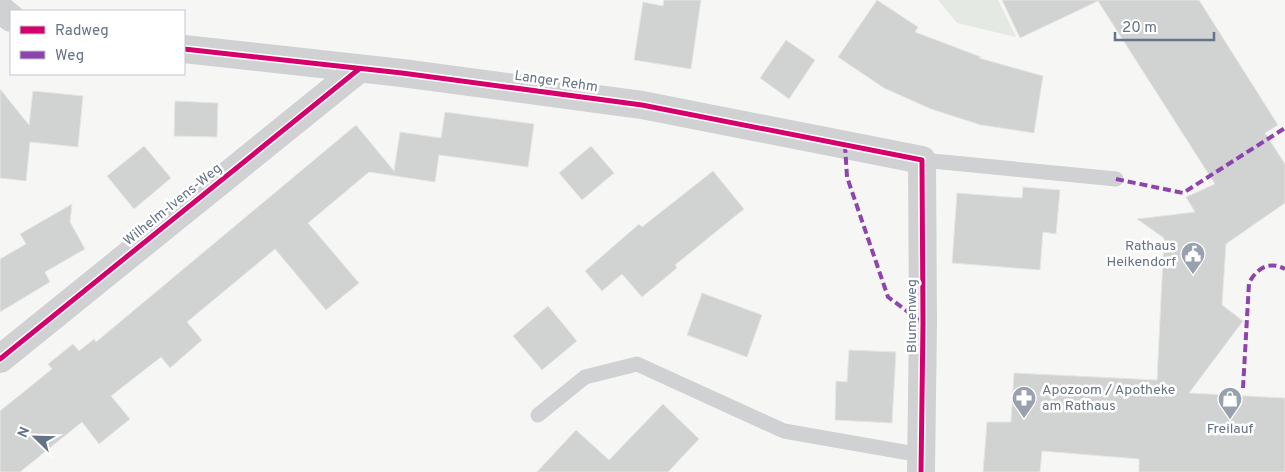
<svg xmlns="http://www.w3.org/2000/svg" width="1285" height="472" font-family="Overpass,sans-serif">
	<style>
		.green { fill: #e5e9e3 }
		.building { fill: #d1d2d2; stroke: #e6e6e4 }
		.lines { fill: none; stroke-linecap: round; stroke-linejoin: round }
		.service { stroke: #d0d1d2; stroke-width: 15 }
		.minor { stroke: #d0d1d2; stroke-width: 28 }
		.quiet { stroke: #8e44ad; stroke-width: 4; stroke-dasharray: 8 4; stroke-linecap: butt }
		.cycleway-casing { stroke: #fff; stroke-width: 8 }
		.cycleway { stroke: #d6006c; stroke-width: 5 }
		.labels { text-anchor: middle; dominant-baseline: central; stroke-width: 5; stroke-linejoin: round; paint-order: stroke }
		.street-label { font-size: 14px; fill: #657386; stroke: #fff }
		.poi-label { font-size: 14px; fill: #657386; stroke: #fff; text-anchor: end }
	</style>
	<rect width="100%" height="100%" fill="#f6f6f5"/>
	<!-- green -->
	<path class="green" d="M 938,0 L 998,0 L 1016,37 L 957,23 Z"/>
	<!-- building -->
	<path class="building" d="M 664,0 L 701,0 L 691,69 L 634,60 L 643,2 L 663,6 Z
		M 877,0 L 918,27 L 915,32 L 981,57 L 979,58 L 1043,76 L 1034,133 L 981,125 L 931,109 L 884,88 L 838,57 Z
		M 1002,0 L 1199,0 L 1278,125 L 1265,133 L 1285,164 L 1285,203 L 1226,244 L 1222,305 L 1243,321 L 1189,393 L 1285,398 L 1285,472 L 1139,472 L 1139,459 L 1042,451 L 1040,472 L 983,472 L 987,422 L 1011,422 L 1014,373 L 1157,380 L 1164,238 L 1137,219 L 1195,212 L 1186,197 L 1215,184 L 1098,1 L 1020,38 Z
		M 786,40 L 815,60 L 789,99 L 760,78 Z
		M 0,89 L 29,125 L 33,91 L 83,96 L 78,147 L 30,142 L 26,181 L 0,178 Z
		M 175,101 L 218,103 L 217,137 L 174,136 Z
		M 445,112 L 534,124 L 528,167 L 439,155 L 435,182 L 369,172 L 308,223 L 359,283 L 326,310 L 275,249 L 187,322 L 202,340 L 170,368 L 161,357 L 111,396 L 130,419 L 99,444 L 82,422 L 20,472 L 0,472 L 0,411 L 52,369 L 48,364 L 73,344 L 79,351 L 94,339 L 96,342 L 356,125 L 394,171 L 400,132 L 441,138 Z
		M 144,146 L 171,178 L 134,209 L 107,176 Z
		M 591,146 L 614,173 L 582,200 L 559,173 Z
		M 713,171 L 744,209 L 675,265 L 677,268 L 642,297 L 622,274 L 602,291 L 585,271 L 639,224 L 642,227 Z
		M 1023,187 L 1060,190 L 1056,234 L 1043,232 L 1040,270 L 952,263 L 957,193 L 1022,198 Z
		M 72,204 L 70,222 L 85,249 L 45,272 L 50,282 L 0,312 L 0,259 L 26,244 L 20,234 Z
		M 702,293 L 762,315 L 747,357 L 687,335 Z
		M 548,306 L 577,341 L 542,370 L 513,336 Z
		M 849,350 L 896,352 L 892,423 L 835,420 L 836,381 L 847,382 Z
		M 663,404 L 699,439 L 668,472 L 537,472 L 576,430 L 609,460 Z"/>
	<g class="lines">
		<!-- service -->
		<path class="service" d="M 922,160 L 1116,179
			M 538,415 L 585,377 L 637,364 L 784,431 L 921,455"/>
		<!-- minor -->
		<path class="minor" d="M 0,9 L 11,18
			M 184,49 L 402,73 L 642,105 L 922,160 L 923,323 L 921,472
			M 0,359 L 359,69"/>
		<!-- quiet -->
		<path class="quiet" d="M 845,145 L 847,177 L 888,297 L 923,323
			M 1116,179 L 1183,193 L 1285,128
			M 1243,388 L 1249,283 C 1256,269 1269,260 1285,269"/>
		<defs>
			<path id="cycleway" d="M 184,49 L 402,73 L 642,105 L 922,160 L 923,323 L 921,472
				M 0,359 L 359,69"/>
		</defs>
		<!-- cycleway casing -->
		<use href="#cycleway" class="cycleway-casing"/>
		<!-- cycleway -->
		<use href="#cycleway" class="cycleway"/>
	</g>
	<!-- icons -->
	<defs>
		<symbol id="civic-pin" viewBox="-11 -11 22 30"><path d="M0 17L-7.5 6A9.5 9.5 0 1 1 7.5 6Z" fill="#98a1ad" stroke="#fff"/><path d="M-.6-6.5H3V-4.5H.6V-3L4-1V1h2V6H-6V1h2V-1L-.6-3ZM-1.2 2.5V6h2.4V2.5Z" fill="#fff"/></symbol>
		<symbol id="pharmacy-pin" viewBox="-11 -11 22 30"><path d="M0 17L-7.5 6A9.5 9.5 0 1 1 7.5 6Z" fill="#98a1ad" stroke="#fff"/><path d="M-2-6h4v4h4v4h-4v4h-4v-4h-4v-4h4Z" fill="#fff"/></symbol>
		<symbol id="shop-pin" viewBox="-11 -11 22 30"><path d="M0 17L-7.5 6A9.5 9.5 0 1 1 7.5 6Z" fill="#98a1ad" stroke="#fff"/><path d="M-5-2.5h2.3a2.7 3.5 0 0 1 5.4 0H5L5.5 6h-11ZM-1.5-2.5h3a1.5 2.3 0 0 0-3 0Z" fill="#fff"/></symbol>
	</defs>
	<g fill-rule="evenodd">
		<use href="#civic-pin" x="1179" y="240" width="28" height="38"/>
		<use href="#pharmacy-pin" x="1010" y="384" width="28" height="38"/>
		<use href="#shop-pin" x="1216" y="385" width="28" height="38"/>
	</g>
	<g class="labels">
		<!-- street labels -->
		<g class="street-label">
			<text transform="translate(556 82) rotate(8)">Langer Rehm</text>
			<text transform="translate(173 205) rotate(-39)">Wilhelm-Ivens-Weg</text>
			<text transform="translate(912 316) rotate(-90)">Blumenweg</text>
		</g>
		<!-- poi labels -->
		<g class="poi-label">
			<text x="1176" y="246">Rathaus<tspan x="1176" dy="16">Heikendorf</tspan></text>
			<text x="1042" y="390" text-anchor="start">Apozoom / Apotheke<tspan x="1042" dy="16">am Rathaus</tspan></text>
			<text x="1230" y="429" text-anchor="middle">Freilauf</text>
		</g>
	</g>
	<!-- legend -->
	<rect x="10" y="10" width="175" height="65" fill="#ffffff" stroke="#c1c7cf"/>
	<rect x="20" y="26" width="25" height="8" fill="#d6006c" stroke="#c1c7cf"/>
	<text x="55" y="35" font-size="15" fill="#657386">Radweg</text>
	<rect x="20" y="51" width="25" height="8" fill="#8e44ad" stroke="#c1c7cf"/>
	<text x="55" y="60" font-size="15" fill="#657386">Weg</text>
	<!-- north arrow -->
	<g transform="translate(35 437) rotate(293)" stroke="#ffffff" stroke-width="4" paint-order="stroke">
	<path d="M0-4L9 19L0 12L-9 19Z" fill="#657386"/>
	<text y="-8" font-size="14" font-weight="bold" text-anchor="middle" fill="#657386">N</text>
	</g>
	<!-- scale -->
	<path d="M1115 32v8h99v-8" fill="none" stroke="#657386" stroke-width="2.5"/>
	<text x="1122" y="32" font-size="15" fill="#657386" stroke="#ffffff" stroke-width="4" paint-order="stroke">20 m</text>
</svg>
